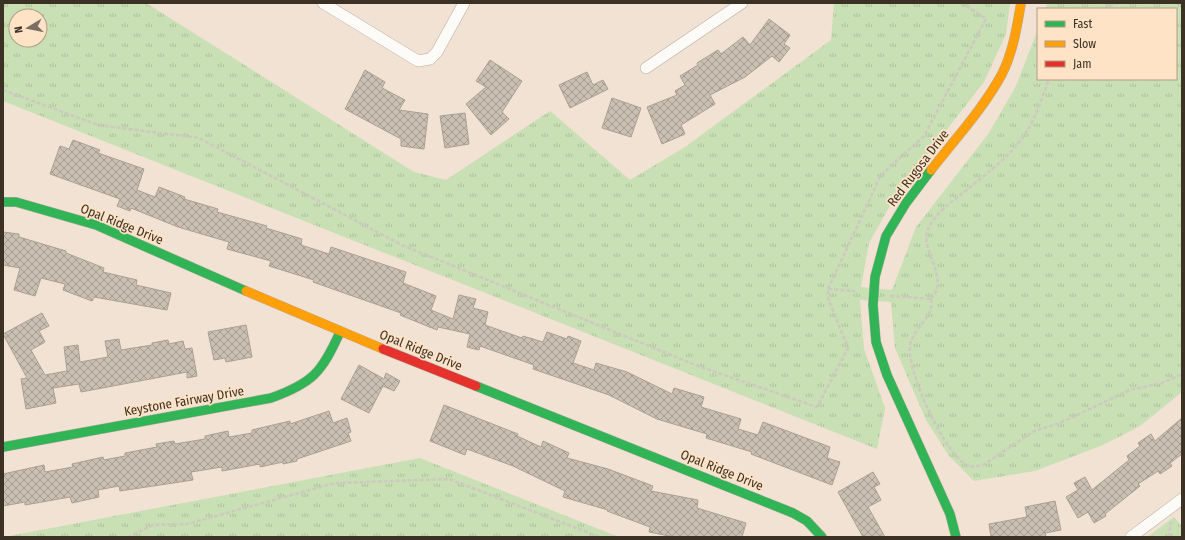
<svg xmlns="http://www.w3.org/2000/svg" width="1185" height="540" font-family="'Fira Sans Condensed',sans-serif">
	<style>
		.grass { fill: url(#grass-tufts); fill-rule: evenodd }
		.building { fill: url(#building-cross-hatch); stroke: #ab9f93 }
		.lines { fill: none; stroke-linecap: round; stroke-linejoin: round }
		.street-casing { stroke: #b6aa9f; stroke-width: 12 }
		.fast-casing { stroke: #b6aa9f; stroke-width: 10 }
		.slow-casing { stroke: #b6aa9f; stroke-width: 10 }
		.jam-casing { stroke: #b6aa9f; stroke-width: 10 }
		.path { stroke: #cec8c2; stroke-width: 2.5; stroke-dasharray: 4 2; stroke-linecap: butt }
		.street { stroke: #fdfbf8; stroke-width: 11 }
		.fast { stroke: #30b455; stroke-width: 9 }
		.slow { stroke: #ff9f0a; stroke-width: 9 }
		.jam { stroke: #e5322d; stroke-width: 9 }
		.labels { text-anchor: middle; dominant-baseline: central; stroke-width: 3.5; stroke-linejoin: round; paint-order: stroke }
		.street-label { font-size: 13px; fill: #3b3125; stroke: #fee3c6 }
	</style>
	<defs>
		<pattern id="grass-tufts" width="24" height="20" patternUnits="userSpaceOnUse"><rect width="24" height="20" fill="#c8e0b4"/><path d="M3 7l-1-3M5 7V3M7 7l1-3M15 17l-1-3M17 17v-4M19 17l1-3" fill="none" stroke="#adc19b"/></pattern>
		<pattern id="building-cross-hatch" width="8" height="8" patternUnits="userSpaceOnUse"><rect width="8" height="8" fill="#cabfb3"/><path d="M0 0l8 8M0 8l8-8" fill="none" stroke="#a59c91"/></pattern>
	</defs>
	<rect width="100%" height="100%" fill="#f1e2d3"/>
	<!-- grass -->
	<path class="grass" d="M 3,3 L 146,3 L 414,172 L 446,180 L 550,111 L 630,180 L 685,147 L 831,40 L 834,3 L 1010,3 L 1006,34 L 984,82 L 897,193 L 869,243 L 861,287 L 892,290 L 916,227 L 989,133 L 1016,86 L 1038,29 L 1038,79 L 1176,79 L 1176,9 L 1045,9 L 1048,3 L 1182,3 L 1182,392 L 1140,426 L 1103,445 L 1035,471 L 974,481 L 949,456 L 926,420 L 895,348 L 891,302 L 860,300 L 864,349 L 885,408 L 877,449 L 3,101 ZM 16,16 L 40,16 L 40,40 L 16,40 Z
		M 420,458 L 619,537 L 4,537 Z
		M 1174,517 L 1182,526 L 1182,537 L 1147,537 Z"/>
	<!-- building -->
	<path class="building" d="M 769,19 L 790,35 L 784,44 L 790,48 L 779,62 L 772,56 L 745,77 L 710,95 L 715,104 L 681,125 L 685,134 L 662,144 L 647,107 L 677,95 L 675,91 L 685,85 L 680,76 L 698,65 L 697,63 L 718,50 L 721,54 L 743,37 L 750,45 Z
		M 490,60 L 522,81 L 502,112 L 509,119 L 491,135 L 466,104 L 486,87 L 476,81 Z
		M 365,70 L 385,82 L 382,88 L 405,100 L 399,110 L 428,114 L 424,149 L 401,146 L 401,139 L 345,109 Z
		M 587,72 L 593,85 L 603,80 L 608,89 L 570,108 L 559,85 Z
		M 612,98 L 641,108 L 631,137 L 602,128 Z
		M 465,113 L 469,144 L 445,148 L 440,116 Z
		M 73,140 L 100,150 L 98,153 L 144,169 L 137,190 L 155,197 L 159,187 L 185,197 L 184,199 L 218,209 L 217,212 L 267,226 L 266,228 L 302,239 L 301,245 L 329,254 L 331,247 L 406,272 L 403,283 L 436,296 L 431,310 L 453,319 L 459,295 L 476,299 L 473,308 L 488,312 L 485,325 L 522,338 L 523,336 L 543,342 L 547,332 L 567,339 L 568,336 L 581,341 L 573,363 L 594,370 L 596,363 L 627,372 L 672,394 L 674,388 L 704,397 L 701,407 L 741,419 L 738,429 L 758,435 L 763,422 L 830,447 L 827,458 L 840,462 L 832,485 L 751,454 L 752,452 L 706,438 L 707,434 L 657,419 L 609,395 L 533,369 L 534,365 L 480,346 L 479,350 L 467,347 L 470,334 L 438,327 L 437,330 L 400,315 L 401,313 L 313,282 L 314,280 L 269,266 L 271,261 L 227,249 L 229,242 L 178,227 L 131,208 L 130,211 L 117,206 L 120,199 L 50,174 L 60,146 L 69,149 Z
		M 3,232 L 19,234 L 19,237 L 66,251 L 66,253 L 104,268 L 103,272 L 137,280 L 136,285 L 171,293 L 167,310 L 94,297 L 92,301 L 63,290 L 65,284 L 41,278 L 35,296 L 14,290 L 20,268 L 3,265 Z
		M 42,313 L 49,326 L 39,331 L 45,342 L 31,350 L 45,375 L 67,371 L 64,347 L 78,345 L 80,362 L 108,357 L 105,341 L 119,339 L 121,350 L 152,345 L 152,343 L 168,340 L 169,344 L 183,341 L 185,349 L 192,348 L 197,376 L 187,378 L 187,372 L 81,392 L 79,384 L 53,388 L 56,403 L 26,409 L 21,379 L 27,378 L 3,334 Z
		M 246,325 L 252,357 L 226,362 L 225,358 L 214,360 L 208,332 Z
		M 359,365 L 384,379 L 386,373 L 400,381 L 394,391 L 383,386 L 369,413 L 341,399 Z
		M 444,405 L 518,434 L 517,436 L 541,447 L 543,441 L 569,453 L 567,458 L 608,469 L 653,486 L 651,491 L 698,500 L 697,508 L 746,523 L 742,537 L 674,537 L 649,532 L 650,527 L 607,511 L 608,510 L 563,497 L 565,491 L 513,466 L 467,449 L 465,455 L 430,441 Z
		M 329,411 L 333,423 L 347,418 L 351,432 L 348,433 L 351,441 L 297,459 L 297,461 L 283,464 L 283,462 L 260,467 L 260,464 L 222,471 L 222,467 L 191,472 L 193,480 L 120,491 L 119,486 L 98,490 L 99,497 L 72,503 L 70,497 L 25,505 L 25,502 L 3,506 L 3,474 L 44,465 L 45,472 L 73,467 L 72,464 L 103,457 L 104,460 L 125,456 L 125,453 L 157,447 L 156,444 L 174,441 L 175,444 L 205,439 L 205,436 L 228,431 L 229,437 L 252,433 L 252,430 L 290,421 L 290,424 Z
		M 1182,418 L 1182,454 L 1170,463 L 1172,466 L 1160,474 L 1158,471 L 1138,484 L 1140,486 L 1105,514 L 1106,516 L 1094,523 L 1088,512 L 1078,518 L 1066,497 L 1078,490 L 1074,483 L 1085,477 L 1092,490 L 1129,460 L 1127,456 L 1140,446 L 1138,443 L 1151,434 L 1155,441 Z
		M 873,472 L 880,484 L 874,487 L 881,500 L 868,507 L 885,537 L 863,537 L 838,492 Z
		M 1055,501 L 1061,530 L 1045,533 L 1046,537 L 991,537 L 989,524 L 1027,517 L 1025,507 Z"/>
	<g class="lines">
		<defs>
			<path id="street" d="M 323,3 L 418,61 L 430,59 L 437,52 L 464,3
				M 646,68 L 742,3
				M 1131,537 L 1182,499"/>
			<path id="fast" d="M 931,170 L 906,203 L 886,236 L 875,277 L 873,305 L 876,342 L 887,375 L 950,514 L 956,537
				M 3,202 L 16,202 L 96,225 L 246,291
				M 476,386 L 793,513 L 807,521 L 822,537
				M 3,447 L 271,398 C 313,383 322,372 340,332"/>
			<path id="slow" d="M 931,170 C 955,139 983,109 1002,74 C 1013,52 1017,27 1021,3
				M 246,291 L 383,349"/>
			<path id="jam" d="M 383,349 L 476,386"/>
		</defs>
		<!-- street casing -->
		<use href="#street" class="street-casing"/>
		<!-- fast casing -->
		<use href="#fast" class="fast-casing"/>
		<!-- slow casing -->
		<use href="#slow" class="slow-casing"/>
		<!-- jam casing -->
		<use href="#jam" class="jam-casing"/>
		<!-- path -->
		<path class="path" d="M 1104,9 L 1118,3
			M 3,90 L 98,125 L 199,138 L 402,245 L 698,366 L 817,407 L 848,348 L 828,298 L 828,289 L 855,291
			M 828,289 L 881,175 L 924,136 L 986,19 L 962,3
			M 890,296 L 931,299
			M 931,299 C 935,318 912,328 910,346 C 907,372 945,457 970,467 L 983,465 L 1034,431 L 1060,423 L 1130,390 L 1162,383 L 1182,374
			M 931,299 C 952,276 915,248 930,225 C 940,208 960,196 975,183 C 990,171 1007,158 1019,142 C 1034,124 1041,101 1049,79
			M 128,537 L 153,525 L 187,524 L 335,483 L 449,479 L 600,537
			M 1169,537 L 1171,522"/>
		<!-- street -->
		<use href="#street" class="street"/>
		<!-- fast -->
		<use href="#fast" class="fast"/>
		<!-- slow -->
		<use href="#slow" class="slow"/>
		<!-- jam -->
		<use href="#jam" class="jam"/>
	</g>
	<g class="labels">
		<!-- street labels -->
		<g class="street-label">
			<text transform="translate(918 168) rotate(-53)">Red Rugosa Drive</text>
			<text transform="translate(122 224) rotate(22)">Opal Ridge Drive</text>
			<text transform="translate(421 350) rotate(22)">Opal Ridge Drive</text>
			<text transform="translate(184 401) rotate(-10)">Keystone Fairway Drive</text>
			<text transform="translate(722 470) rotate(22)">Opal Ridge Drive</text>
		</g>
	</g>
	<!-- border -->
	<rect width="1185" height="540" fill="none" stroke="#3b3125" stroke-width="8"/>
	<!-- legend -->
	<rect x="1037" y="8" width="140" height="72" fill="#fee3c6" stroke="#b09c86"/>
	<rect x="1045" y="21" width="20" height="6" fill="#30b455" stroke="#b09c86"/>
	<text x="1073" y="28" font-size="12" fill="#3b3125">Fast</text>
	<rect x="1045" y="41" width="20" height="6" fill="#ff9f0a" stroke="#b09c86"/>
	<text x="1073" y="48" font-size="12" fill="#3b3125">Slow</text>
	<rect x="1045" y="61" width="20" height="6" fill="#e5322d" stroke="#b09c86"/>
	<text x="1073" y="68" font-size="12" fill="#3b3125">Jam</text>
	<!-- north arrow -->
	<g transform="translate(28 28) rotate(260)"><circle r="19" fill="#fee3c6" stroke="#b09c86"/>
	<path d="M0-3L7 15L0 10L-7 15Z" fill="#7b6f62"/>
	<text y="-6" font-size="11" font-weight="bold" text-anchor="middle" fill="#3b3125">N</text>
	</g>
</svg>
